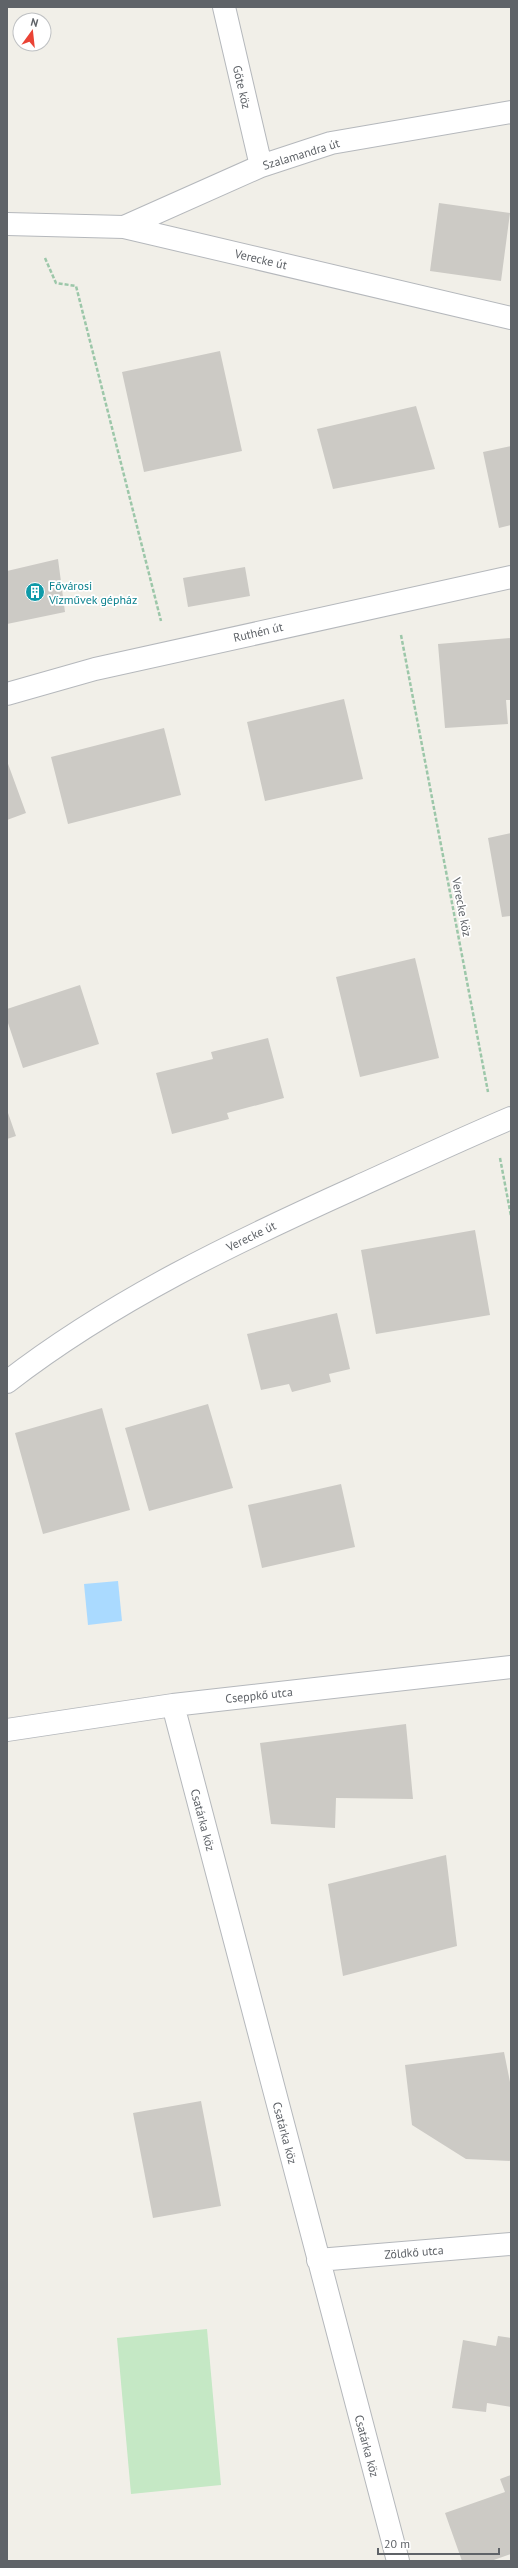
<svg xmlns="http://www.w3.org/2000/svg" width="518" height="2568" font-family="'PT Sans',sans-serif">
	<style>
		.green { fill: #c5e8c5 }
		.water { fill: #aadaff }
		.building { fill: #cccac5 }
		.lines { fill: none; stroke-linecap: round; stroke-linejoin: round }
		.street-casing { stroke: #b5b8bc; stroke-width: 24 }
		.path { stroke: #9cc7a9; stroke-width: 2.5; stroke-dasharray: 4 2; stroke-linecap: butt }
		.street { stroke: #fff; stroke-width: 22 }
		.labels { text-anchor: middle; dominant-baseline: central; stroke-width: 3.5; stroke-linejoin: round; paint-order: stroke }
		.street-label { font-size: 12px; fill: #5f6368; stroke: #fff }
		.culture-label { font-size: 12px; fill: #0d838f; stroke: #fff; text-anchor: start }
	</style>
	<rect width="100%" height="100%" fill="#f1efe8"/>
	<!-- green -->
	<path class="green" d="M 207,2329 L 221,2485 L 131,2494 L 117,2338 Z"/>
	<!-- water -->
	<path class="water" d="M 118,1581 L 122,1621 L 88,1625 L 84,1584 Z"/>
	<!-- building -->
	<path class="building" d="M 439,203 L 510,213 L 501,281 L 430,271 Z
		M 220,351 L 242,451 L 144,472 L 122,372 Z
		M 416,406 L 435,469 L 333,489 L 317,429 Z
		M 511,446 L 511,525 L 499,528 L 483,452 Z
		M 58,559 L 65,612 L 7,624 L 7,571 Z
		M 245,567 L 250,596 L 188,607 L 183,578 Z
		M 511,638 L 511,700 L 506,700 L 508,724 L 445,728 L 438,644 Z
		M 344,699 L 363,779 L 265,801 L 247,722 Z
		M 164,728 L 181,795 L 68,824 L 51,757 Z
		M 7,761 L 26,813 L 7,820 Z
		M 511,833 L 511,916 L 502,917 L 488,838 Z
		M 415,958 L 439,1058 L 360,1077 L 336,977 Z
		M 80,985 L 99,1044 L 23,1068 L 7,1020 L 7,1009 Z
		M 268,1038 L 284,1098 L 227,1113 L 229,1119 L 172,1134 L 156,1073 L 213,1059 L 211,1052 Z
		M 7,1110 L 16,1136 L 7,1139 Z
		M 475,1230 L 490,1315 L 376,1334 L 361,1250 Z
		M 337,1313 L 350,1369 L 329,1374 L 331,1382 L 292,1392 L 289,1384 L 261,1390 L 247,1334 Z
		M 208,1404 L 233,1488 L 149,1511 L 125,1428 Z
		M 102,1408 L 130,1510 L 43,1534 L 15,1433 Z
		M 341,1484 L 355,1547 L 262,1568 L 248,1505 Z
		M 406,1724 L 413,1799 L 336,1798 L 335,1828 L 271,1824 L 260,1743 Z
		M 446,1855 L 457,1946 L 343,1976 L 328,1884 Z
		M 504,2052 L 511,2087 L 511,2161 L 466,2159 L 412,2125 L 405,2065 Z
		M 201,2101 L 221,2206 L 153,2218 L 133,2113 Z
		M 498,2336 L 511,2338 L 511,2407 L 487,2403 L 486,2412 L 452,2408 L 463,2340 L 496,2346 Z
		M 511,2475 L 511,2554 L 491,2561 L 462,2561 L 445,2513 L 505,2492 L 500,2479 Z"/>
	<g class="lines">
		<defs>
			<path id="street" d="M 224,7 L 261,166
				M 7,224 L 124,227 L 511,318
				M 124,227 L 261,166 L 331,143 L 511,112
				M 7,694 L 95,669 L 511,577
				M 7,1382 C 113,1300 235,1242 357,1187 C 408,1164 459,1140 511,1118
				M 173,1705 L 398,2561
				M 7,1730 L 173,1705 L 511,1667
				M 318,2260 L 511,2244"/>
		</defs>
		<!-- street casing -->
		<use href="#street" class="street-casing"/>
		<!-- path -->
		<path class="path" d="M 45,258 L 56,283 L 76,286 L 161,621
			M 401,635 L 488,1092
			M 500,1158 L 511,1216"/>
		<!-- street -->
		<use href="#street" class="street"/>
	</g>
	<!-- icons -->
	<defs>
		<symbol id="building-disc" viewBox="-11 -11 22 22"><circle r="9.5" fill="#0f9aa8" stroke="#fff"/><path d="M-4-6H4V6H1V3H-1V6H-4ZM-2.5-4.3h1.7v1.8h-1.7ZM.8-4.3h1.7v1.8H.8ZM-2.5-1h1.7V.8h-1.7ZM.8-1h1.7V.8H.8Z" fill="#fff"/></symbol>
	</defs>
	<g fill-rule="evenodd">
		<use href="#building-disc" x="24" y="581" width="22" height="22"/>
	</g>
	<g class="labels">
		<!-- street labels -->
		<g class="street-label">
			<text transform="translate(242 87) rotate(77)">Gőte köz</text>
			<text transform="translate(301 154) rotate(-17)">Szalamandra út</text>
			<text transform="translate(261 259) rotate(13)">Verecke út</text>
			<text transform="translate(258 632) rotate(-13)">Ruthén út</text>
			<text transform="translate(462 907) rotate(79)">Verecke köz</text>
			<text transform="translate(251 1236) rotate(-26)">Verecke út</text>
			<text transform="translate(259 1695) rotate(-6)">Cseppkő utca</text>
			<text transform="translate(203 1820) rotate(75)">Csatárka köz</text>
			<text transform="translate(285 2133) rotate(75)">Csatárka köz</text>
			<text transform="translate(414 2252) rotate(-5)">Zöldkő utca</text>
			<text transform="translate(367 2446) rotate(75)">Csatárka köz</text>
		</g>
		<!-- culture labels -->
		<g class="culture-label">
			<text x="49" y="585">Fővárosi<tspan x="49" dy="14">Vízművek gépház</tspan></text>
		</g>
	</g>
	<!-- border -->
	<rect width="518" height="2568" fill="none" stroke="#5f6368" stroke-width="16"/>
	<!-- north arrow -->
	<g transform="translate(32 32) rotate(15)"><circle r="19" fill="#ffffff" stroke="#bfc1c3"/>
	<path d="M0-3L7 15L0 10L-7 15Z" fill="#ea4335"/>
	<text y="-6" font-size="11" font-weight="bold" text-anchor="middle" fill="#5f6368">N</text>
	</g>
	<!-- scale -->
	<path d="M378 2548v6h121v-6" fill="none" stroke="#5f6368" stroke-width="2"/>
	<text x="384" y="2548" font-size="12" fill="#5f6368" stroke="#ffffff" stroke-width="3" paint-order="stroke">20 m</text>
</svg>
